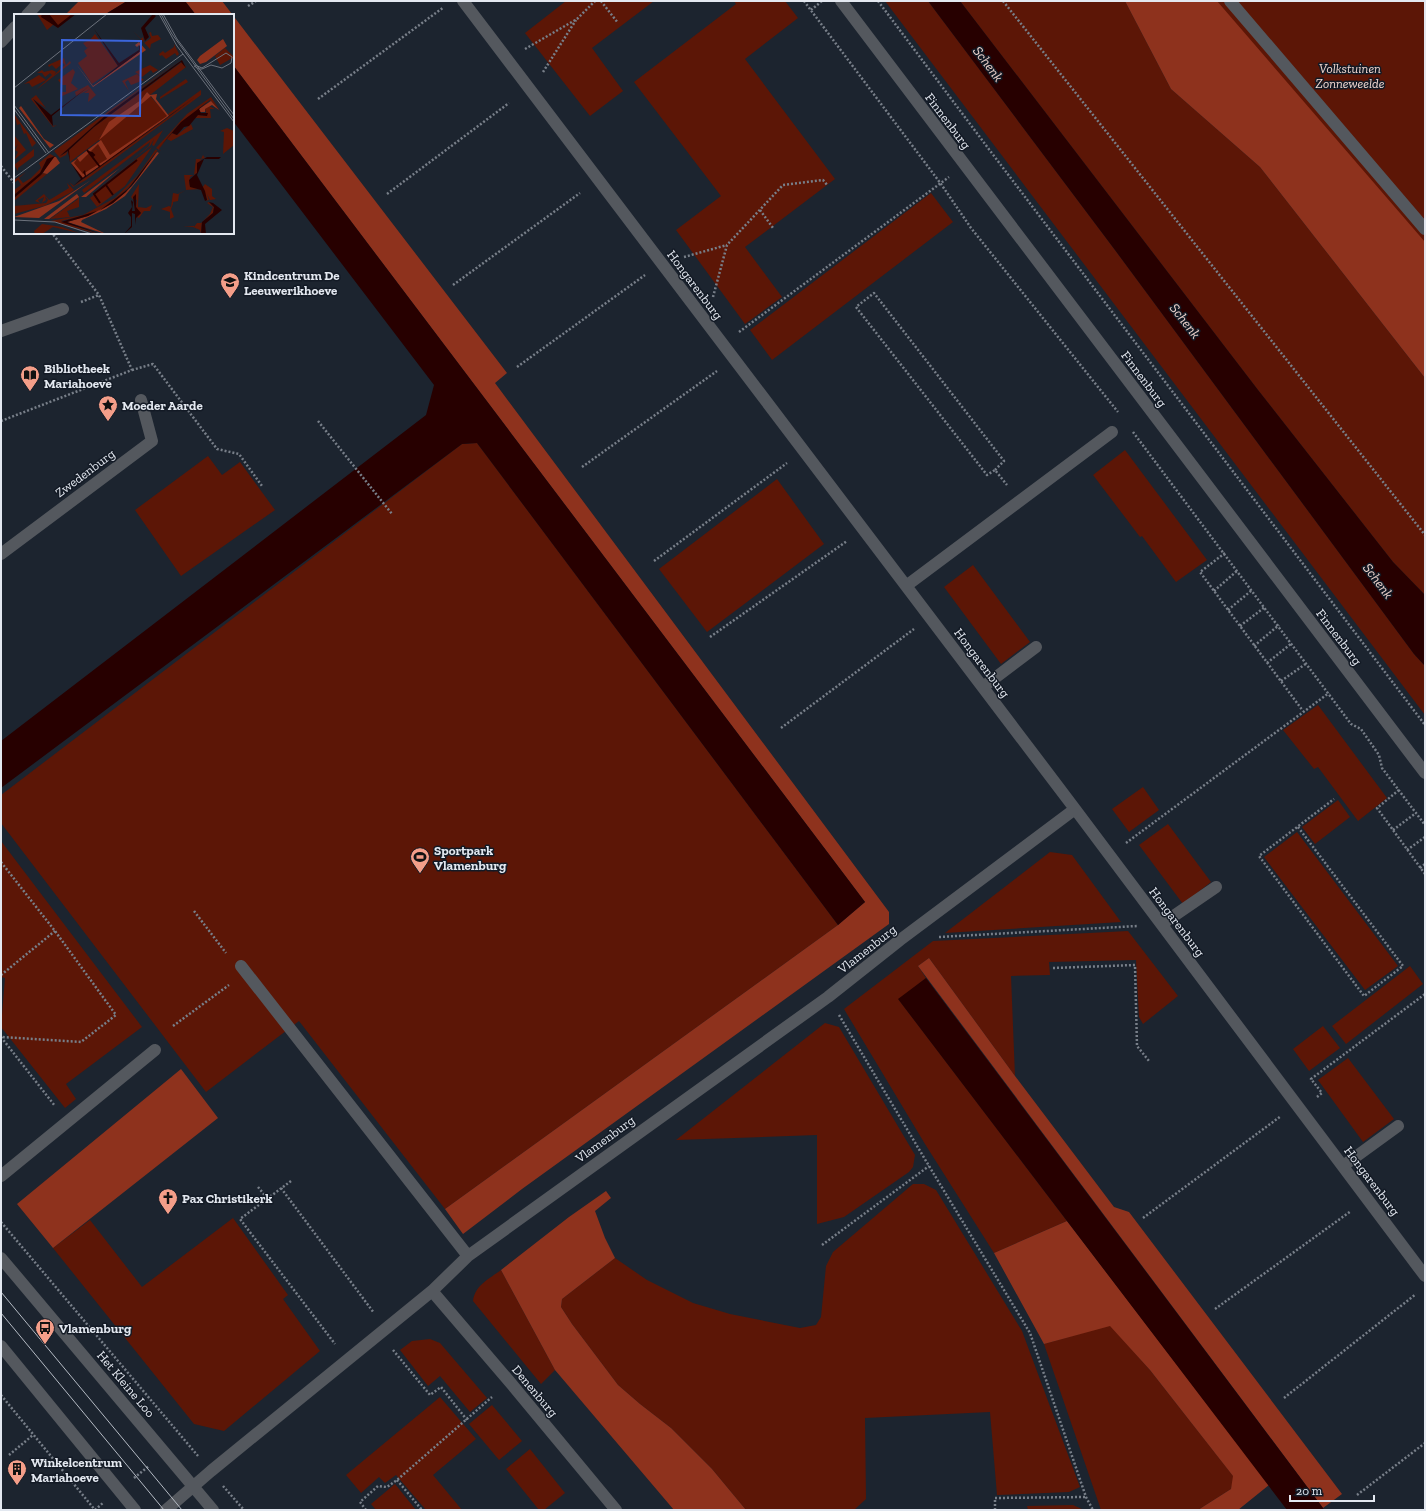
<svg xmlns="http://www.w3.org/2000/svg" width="1426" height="1511" font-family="'Zilla Slab',serif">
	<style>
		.green { fill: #5c1606 }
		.forest { fill: #8e321d }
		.water { fill: #270000 }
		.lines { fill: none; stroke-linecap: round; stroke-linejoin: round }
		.path { stroke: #787f89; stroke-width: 2.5; stroke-dasharray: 2 2; stroke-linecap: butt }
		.minor { stroke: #54585e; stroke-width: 12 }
		.tram { stroke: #b5bbc4; stroke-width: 1 }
		.labels { text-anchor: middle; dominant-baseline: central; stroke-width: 3; stroke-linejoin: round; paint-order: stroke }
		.park-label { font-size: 13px; font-style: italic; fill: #f3d8d1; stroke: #131a25 }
		.street-label { font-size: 13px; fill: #e3e8f0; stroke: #131a25 }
		.poi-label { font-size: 13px; font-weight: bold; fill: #e3e8f0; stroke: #131a25; text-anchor: start }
		.water-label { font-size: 14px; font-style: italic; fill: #eed3cc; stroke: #131a25 }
		.inset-river { fill: none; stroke: #270000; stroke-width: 2 }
		.inset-road { fill: none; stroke: #6c727c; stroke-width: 1 }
		.view { fill: #3b65dc; fill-opacity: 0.15; stroke: #3b65dc; stroke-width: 2 }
		.inset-edge { fill: none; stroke: #e3e8f0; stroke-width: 2 }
	</style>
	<rect width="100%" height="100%" fill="#1c242f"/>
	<!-- green -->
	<path class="green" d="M 566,1 L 654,1 L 592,48 L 623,91 L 590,116 L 525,33 Z
		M 734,1 L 785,1 L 798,18 L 745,59 L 835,179 L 745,247 L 782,297 L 745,324 L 676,230 L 721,196 L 634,82 L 736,4 Z
		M 885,1 L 928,1 L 1115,250 L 1414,654 L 1425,666 L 1425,715 Z
		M 960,1 L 1125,1 L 1171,89 L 1260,167 L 1425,378 L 1425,595 L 1393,562 L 1258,390 Z
		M 1186,1 L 1425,1 L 1425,278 Z
		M 931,193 L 953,222 L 772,360 L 750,330 Z
		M 477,443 L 838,925 L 445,1209 L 299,1021 L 206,1092 L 1,823 L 1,795 L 462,444 Z
		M 1125,450 L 1207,560 L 1176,582 L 1142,536 L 1140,537 L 1093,475 Z
		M 208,456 L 222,475 L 240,462 L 275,510 L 181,576 L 135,510 Z
		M 777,479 L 824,544 L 707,632 L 659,569 Z
		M 973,565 L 1030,642 L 1001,664 L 944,587 Z
		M 1318,705 L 1387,798 L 1358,821 L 1318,767 L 1314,769 L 1283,730 Z
		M 1143,787 L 1159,810 L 1129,832 L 1112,809 Z
		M 1338,800 L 1350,817 L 1315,844 L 1302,827 Z
		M 1168,824 L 1211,882 L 1183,904 L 1139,845 Z
		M 1297,832 L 1398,966 L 1365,990 L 1264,857 Z
		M 1,841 L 142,1027 L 66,1084 L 76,1099 L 65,1108 L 1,1027 L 5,978 L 1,977 Z
		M 1050,852 L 1072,855 L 1121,922 L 945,933 Z
		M 1128,931 L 1178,996 L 1143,1024 L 1139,1017 L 1136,960 L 1049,962 L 1050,975 L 1011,976 L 1015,1076 L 929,958 L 918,966 L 926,978 L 899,1000 L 1067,1221 L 994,1253 L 925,1144 L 844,1009 L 933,941 Z
		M 1410,966 L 1423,984 L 1346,1044 L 1332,1026 Z
		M 825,1023 L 839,1027 L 915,1155 L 913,1167 L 909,1172 L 844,1217 L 817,1224 L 817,1135 L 676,1140 Z
		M 1323,1026 L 1340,1048 L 1309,1071 L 1293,1049 Z
		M 1348,1058 L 1394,1119 L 1363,1142 L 1318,1080 Z
		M 913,1184 L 924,1184 L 936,1190 L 1022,1331 L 1080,1487 L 1069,1492 L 997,1495 L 990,1412 L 865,1418 L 866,1499 L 854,1510 L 746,1510 L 712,1469 L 671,1428 L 640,1404 L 618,1385 L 572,1324 L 561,1307 L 562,1299 L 615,1258 L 647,1280 L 693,1303 L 730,1314 L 800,1328 L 816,1325 L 821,1317 L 826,1266 L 833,1252 Z
		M 233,1218 L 288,1295 L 283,1299 L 320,1351 L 224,1431 L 194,1424 L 53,1248 L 90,1220 L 142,1287 Z
		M 501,1270 L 555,1370 L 541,1384 L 473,1301 C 475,1285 489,1279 501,1270 Z
		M 1110,1325 L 1150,1370 L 1234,1477 L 1231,1489 L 1198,1510 L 1101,1510 L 1044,1344 Z
		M 430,1339 L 440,1343 L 487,1398 L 470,1412 L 440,1376 L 428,1386 L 400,1350 L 412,1341 Z
		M 440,1397 L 476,1439 L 433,1475 L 462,1510 L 426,1510 L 396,1475 L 385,1483 L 379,1477 L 361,1493 L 346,1475 Z
		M 492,1405 L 522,1441 L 499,1460 L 469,1424 Z
		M 530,1449 L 565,1493 L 544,1510 L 539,1510 L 506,1469 Z
		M 395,1484 L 416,1510 L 376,1510 L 371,1504 Z
		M 1073,1505 L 1084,1510 L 1028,1510 L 1027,1506 Z"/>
	<!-- forest -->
	<path class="forest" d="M 79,1 L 127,1 L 104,15 L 65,15 Z
		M 185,1 L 222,1 L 507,373 L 495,383 L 889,912 L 889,924 L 522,1189 L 463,1234 L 445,1209 L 838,925 L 865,902 L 233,65 L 233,15 L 196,15 Z
		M 1125,1 L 1217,1 L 1425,242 L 1425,378 L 1260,167 L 1171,89 Z
		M 929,958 L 1015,1076 L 1114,1207 L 1129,1212 L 1342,1494 L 1323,1508 L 918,966 Z
		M 181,1069 L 218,1118 L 53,1248 L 17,1204 Z
		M 606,1191 L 611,1198 L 595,1211 L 605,1238 L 615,1258 L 562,1299 L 561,1307 L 572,1324 L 618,1385 L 640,1404 L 671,1428 L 712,1469 L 746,1510 L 674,1510 L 555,1370 L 501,1270 L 569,1217 Z
		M 1067,1221 L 1269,1485 L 1238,1510 L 1198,1510 L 1231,1489 L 1233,1476 L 1150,1370 L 1110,1326 L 1044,1344 L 994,1253 Z"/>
	<!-- water -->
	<path class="water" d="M 127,1 L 185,1 L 196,15 L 104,15 Z
		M 928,1 L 960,1 L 1258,390 L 1393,562 L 1425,595 L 1425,666 L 1414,654 L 1115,250 Z
		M 233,65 L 865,902 L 838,925 L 477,443 L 462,444 L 1,788 L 1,741 L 426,415 L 434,385 L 233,121 Z
		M 926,978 L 1323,1508 L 1324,1510 L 1287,1510 L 898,999 Z"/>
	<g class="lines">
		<!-- path -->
		<path class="path" d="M 601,1 L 618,23
			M 804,1 L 941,184 L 971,228 L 1118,412
			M 878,1 L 988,148 L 1425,725
			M 1003,1 L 1425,535
			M 248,6 L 256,1
			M 811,10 L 822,1
			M 525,49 L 577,19 L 595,1
			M 543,72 L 576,20
			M 318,99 L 444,7
			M 1,166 L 15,184
			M 387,194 L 509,103
			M 760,210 L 773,228
			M 684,257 L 727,245
			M 453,285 L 580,193
			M 713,297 L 727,245 L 783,185 L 823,180 L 828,186
			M 81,302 L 99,295
			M 739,332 L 949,177
			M 517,367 L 645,275
			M 132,370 L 153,364 L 217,449 L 239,454 L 262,486
			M 1,421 L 132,370 L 99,295 L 52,233
			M 318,421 L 392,514
			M 1133,432 L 1351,724 L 1361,729 L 1379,755 L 1382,768 L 1425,825
			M 582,467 L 717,371
			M 995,470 L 1004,461 L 874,293 L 856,307 L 987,475 L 995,470 L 1007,485
			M 1225,553 L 1200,572 L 1303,711
			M 654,561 L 787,463
			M 1214,591 L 1238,570
			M 1228,610 L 1252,590
			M 1240,626 L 1265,607
			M 710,637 L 847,541
			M 1254,646 L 1279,625
			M 1267,663 L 1292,643
			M 1281,681 L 1307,663
			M 781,728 L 914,629
			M 1399,790 L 1377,808 L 1425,874
			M 1298,827 L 1403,966 L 1364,996 L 1259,856 L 1334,799
			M 1393,830 L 1416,813
			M 1126,843 L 1329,693
			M 1407,850 L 1425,837
			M 1,862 L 55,931 L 116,1015 L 81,1042 L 1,1037
			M 1420,868 L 1425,864
			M 194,911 L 226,953
			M 939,937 L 1137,926
			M 1053,968 L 1135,965 L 1137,1046 L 1149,1061
			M 1,975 L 55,931
			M 839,1015 L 929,1166 L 1030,1333 L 1086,1497 L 1093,1510
			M 173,1026 L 229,985
			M 1,1037 L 55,1106
			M 1317,1097 L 1322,1093 L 1311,1079 L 1425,994
			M 291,1181 L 240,1219 L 335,1344
			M 258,1187 L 267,1198
			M 281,1188 L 374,1313
			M 1143,1218 L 1281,1116
			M 1,1222 L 198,1456
			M 822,1245 L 929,1166
			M 1215,1309 L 1351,1211
			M 393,1350 L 430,1395 L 441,1387 L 467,1420
			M 1,1395 L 95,1510
			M 1284,1398 L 1416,1294
			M 9,1455 L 33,1435
			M 134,1478 L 149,1466
			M 397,1480 L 422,1510
			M 223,1486 L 244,1510
			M 1357,1495 L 1425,1443
			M 95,1510 L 104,1502
			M 366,1510 L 360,1502 L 378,1486 L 387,1487 L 397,1480 L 492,1397
			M 995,1510 L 995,1498 L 1086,1497"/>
		<!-- minor -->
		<path class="minor" d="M 463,1 L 1075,809 L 1425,1276
			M 841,1 L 1425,773
			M 1230,1 L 1425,229
			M 27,15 L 40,1
			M 1,42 L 15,27
			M 1,331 L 63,309
			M 1,554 L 152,441 L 141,400
			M 906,586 L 1112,432
			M 983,687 L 1036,647
			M 1162,924 L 1216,887
			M 241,966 L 468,1256
			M 1343,1166 L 1398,1126
			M 1,1176 L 155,1050
			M 1,1258 L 213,1510
			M 432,1291 L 509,1381 L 616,1510
			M 1,1346 L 135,1510
			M 166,1510 L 211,1471 L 432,1291 L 468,1256 L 828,997 L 900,940 L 1075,809"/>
		<!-- tram -->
		<path class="tram" d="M 1,1292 L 182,1510
			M 1,1313 L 164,1510"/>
	</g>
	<!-- icons -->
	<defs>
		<symbol id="school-pin" viewBox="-11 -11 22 30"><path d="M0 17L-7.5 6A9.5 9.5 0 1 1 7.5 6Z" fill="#f49e89" stroke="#131a25"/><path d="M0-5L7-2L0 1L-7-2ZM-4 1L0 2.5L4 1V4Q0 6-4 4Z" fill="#111"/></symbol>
		<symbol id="library-pin" viewBox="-11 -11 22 30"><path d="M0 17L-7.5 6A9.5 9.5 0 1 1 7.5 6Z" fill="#f49e89" stroke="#131a25"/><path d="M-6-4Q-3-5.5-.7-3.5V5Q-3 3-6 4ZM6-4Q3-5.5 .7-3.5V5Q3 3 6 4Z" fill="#111"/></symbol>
		<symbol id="sight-pin" viewBox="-11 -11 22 30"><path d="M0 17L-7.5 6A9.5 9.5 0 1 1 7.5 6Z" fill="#f49e89" stroke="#131a25"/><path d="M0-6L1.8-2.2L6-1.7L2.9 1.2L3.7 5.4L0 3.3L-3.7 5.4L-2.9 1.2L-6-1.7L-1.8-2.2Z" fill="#111"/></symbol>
		<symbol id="stadium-pin" viewBox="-11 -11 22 30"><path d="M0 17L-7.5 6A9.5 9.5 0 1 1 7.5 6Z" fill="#f49e89" stroke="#131a25"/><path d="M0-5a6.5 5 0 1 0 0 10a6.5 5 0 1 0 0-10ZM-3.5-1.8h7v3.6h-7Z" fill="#111"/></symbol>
		<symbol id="church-pin" viewBox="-11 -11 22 30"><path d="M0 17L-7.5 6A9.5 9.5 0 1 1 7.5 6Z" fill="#f49e89" stroke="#131a25"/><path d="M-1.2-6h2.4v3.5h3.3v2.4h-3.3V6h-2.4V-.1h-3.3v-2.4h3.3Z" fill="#111"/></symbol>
		<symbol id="bus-pin" viewBox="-11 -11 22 30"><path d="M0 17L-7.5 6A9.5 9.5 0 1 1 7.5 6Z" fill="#f49e89" stroke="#131a25"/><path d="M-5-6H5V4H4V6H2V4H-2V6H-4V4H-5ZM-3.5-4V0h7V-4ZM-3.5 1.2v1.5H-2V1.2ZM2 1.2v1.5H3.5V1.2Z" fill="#111"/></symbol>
		<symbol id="building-pin" viewBox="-11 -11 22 30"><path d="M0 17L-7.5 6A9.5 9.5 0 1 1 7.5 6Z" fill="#f49e89" stroke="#131a25"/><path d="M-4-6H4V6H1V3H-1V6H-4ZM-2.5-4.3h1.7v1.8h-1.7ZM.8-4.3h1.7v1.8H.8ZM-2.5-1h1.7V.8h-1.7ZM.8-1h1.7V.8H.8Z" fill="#111"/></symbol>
	</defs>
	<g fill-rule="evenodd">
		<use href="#school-pin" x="219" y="271" width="22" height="30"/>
		<use href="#library-pin" x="19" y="364" width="22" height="30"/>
		<use href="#sight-pin" x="97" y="394" width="22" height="30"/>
		<use href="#stadium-pin" x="409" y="846" width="22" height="30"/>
		<use href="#church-pin" x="157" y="1187" width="22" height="30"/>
		<use href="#bus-pin" x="34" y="1317" width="22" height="30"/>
		<use href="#building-pin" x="6" y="1458" width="22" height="30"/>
	</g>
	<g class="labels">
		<!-- park labels -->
		<g class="park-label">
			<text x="1350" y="68">Volkstuinen<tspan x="1350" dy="15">Zonneweelde</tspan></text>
		</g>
		<!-- street labels -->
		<g class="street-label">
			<text transform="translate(948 121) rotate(53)">Finnenburg</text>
			<text transform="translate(695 285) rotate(53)">Hongarenburg</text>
			<text transform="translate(1144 379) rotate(53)">Finnenburg</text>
			<text transform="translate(85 473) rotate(-37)">Zwedenburg</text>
			<text transform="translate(1339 637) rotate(53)">Finnenburg</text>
			<text transform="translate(982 663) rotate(53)">Hongarenburg</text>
			<text transform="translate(1177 922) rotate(53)">Hongarenburg</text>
			<text transform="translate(867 949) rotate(-38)">Vlamenburg</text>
			<text transform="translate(605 1139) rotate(-36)">Vlamenburg</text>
			<text transform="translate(1372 1181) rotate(53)">Hongarenburg</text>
			<text transform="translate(126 1384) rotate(50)">Het Kleine Loo</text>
			<text transform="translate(535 1391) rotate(50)">Denenburg</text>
		</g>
		<!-- poi labels -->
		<g class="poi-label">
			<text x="244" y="275">Kindcentrum De<tspan x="244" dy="15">Leeuwerikhoeve</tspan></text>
			<text x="44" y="368">Bibliotheek<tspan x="44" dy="15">Mariahoeve</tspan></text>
			<text x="122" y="405">Moeder Aarde</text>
			<text x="434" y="850">Sportpark<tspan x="434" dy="15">Vlamenburg</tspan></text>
			<text x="182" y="1198">Pax Christikerk</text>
			<text x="59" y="1328">Vlamenburg</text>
			<text x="31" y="1462">Winkelcentrum<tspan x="31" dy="15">Mariahoeve</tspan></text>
		</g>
		<!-- water labels -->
		<g class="water-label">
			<text transform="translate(988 64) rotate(53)">Schenk</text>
			<text transform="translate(1185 321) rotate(52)">Schenk</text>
			<text transform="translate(1378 581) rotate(53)">Schenk</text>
		</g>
	</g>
	<!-- overview -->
	<g transform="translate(14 14)">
		<rect width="220" height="220" fill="#1c242f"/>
		<path d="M 23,0 L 60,0 L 44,13 L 40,10 L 33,16 ZM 119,17 L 127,25 L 129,23 L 130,29 L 137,24 L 135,19 L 137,18 L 138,22 L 144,21 L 147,25 L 137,30 L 136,35 ZM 81,20 L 104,52 L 78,70 L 64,49 L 73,42 L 70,37 L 76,32 L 73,34 L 69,29 L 76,26 ZM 160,30 L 165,40 L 163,42 L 161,39 L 152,45 L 148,41 L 146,42 L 145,40 L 149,37 L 151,39 L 160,33 ZM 211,34 L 220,43 L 206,51 L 201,42 ZM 50,44 L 52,51 L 56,47 L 57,49 L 22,76 L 38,61 L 36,59 L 31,63 L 28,59 L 23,59 L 28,56 L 30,58 L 38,56 L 42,58 L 40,61 L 51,51 L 49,49 L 42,55 L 38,51 L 35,53 L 34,51 ZM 168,44 L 92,101 L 46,142 L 54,137 L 52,141 L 46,144 L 40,137 ZM 168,48 L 172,53 L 136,81 L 133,78 L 127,86 L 84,124 L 136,82 L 154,102 L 98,144 L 85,126 L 56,148 L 54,137 L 80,113 ZM 136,51 L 144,56 L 139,59 L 137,56 L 128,63 L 121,58 ZM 59,55 L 61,58 L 57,69 L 64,75 L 48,82 L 48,78 L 52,78 L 52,71 L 48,71 L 44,66 ZM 123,60 L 130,66 L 117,71 L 114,66 L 111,68 L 115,77 L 108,67 ZM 25,61 L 32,66 L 18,73 L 15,69 L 10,70 ZM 172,65 L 174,68 L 146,85 L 146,83 ZM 74,71 L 82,81 L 74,88 L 75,79 L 70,79 L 76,75 L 62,82 L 61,78 ZM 187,76 L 187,81 L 72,166 L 59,173 L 55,168 L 60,172 L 174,89 L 155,102 L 154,100 ZM 22,81 L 32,94 L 19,85 L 39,112 L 43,111 L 39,113 L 17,85 ZM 197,83 L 206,97 L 196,86 L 163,112 L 145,135 L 147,137 L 142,134 L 173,100 ZM 195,92 L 201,95 L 196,95 L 197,104 L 181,104 L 184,101 L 193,102 L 191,95 ZM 0,100 L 22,129 L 18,133 L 12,119 L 10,120 L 6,110 L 3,111 ZM 177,110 L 179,115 L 157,127 L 153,125 L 158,119 L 163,121 ZM 213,114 L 220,117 L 220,131 L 209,140 L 210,118 L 206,117 ZM 149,116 L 140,132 L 138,131 L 140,125 L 136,132 L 107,155 L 135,132 L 136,128 L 70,179 L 68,176 ZM 0,121 L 12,136 L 0,146 L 4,138 L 1,136 L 4,130 L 0,135 ZM 84,128 L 96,145 L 69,164 L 57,149 ZM 138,133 L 111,172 L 83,193 L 76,184 L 123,145 L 78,179 ZM 20,135 L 20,142 L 4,154 L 4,157 L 0,151 ZM 142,135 L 145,139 L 143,137 L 117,171 L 101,186 L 83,198 L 47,207 L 84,220 L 36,207 L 69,201 L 101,184 L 124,161 ZM 36,140 L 42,143 L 33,145 L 26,159 L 0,181 L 0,176 L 7,171 L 4,166 L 0,169 L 0,166 L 12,158 L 5,164 L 9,169 L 17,164 L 27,154 L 25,149 ZM 189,141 L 191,144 L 187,145 L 183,159 L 176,163 L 175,172 L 177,167 L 182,168 L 181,173 L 186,175 L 172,176 L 165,180 L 164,187 L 159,188 L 159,190 L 157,195 L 160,203 L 156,205 L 156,198 L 147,195 L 155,192 L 157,193 L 159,179 L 164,180 L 172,176 L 170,161 L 180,161 L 182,145 L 187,145 ZM 29,159 L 33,160 L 0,187 L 0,184 ZM 53,169 L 60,176 L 56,179 L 30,192 L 0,200 L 0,192 L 32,189 L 34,186 L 31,182 L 32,186 L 28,189 L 30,183 L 24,186 L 26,189 L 21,187 L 30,180 L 35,186 L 37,185 L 55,174 ZM 125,170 L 124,193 L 132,194 L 138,191 L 136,197 L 130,197 L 125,204 L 123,203 L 127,199 L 122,194 L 123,186 L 119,184 L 122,188 L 120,198 L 121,188 L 117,183 ZM 191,170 L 198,175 L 198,182 L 202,185 L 196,186 L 193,180 L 195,186 L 191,187 L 193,186 L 188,174 ZM 64,182 L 65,184 L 65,193 L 53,197 L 56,203 L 36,205 L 64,185 ZM 195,188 L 200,193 L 199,199 L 188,208 L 187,220 L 186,216 L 179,213 L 169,212 L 180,212 L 180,213 L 183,209 L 187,209 L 196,200 L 199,193 L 193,189 ZM 28,210 L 48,213 L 65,219 L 39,213 L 28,220 L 21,220 L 20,217 Z" fill="#5c1606"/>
		<path d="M 209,25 L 213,32 L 192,48 L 186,50 L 183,46 L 186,42 ZM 125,28 L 132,36 L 79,73 L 62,50 L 79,72 L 128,36 L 125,31 L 123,33 L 121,31 ZM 133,78 L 136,81 L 143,80 L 142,85 L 155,102 L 98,144 L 68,164 L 57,149 L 63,145 L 60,149 L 69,160 L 93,145 L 84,130 L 66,148 L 63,144 L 87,126 L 96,141 L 153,102 L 137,82 L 85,126 L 95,108 L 127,86 ZM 197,87 L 205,96 L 198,91 L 191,95 L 191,98 L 186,98 L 185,95 ZM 7,92 L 30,125 L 40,131 L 36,134 L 5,94 ZM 143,138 L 145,139 L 111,182 L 92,195 L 68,206 L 67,208 L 92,220 L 53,208 L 74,202 L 99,189 L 118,172 ZM 38,143 L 42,143 L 46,149 L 33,160 L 29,159 ZM 106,154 L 72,183 L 67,183 ZM 77,166 L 25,204 L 0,203 L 45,187 ZM 63,180 L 65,183 L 35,205 L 30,205 Z" fill="#8e321d"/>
		<path d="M 28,0 L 35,0 L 44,11 L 58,0 L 62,0 L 44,14 L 27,3 ZM 139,0 L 142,2 L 131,14 L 135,23 L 131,27 L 127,14 ZM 80,15 L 105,49 L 125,36 L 125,31 L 128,36 L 79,72 L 104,52 ZM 168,46 L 172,54 L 167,48 L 80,113 L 55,136 L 56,148 L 54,137 L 46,142 L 92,101 ZM 74,73 L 38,102 L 39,112 L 19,85 L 37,101 ZM 181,83 L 104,140 L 59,172 L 67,165 L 57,149 L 69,164 L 71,162 L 69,158 L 71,156 L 72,162 ZM 196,86 L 185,95 L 187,99 L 194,99 L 193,102 L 184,101 L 175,112 L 170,113 L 163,121 L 158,119 L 144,135 L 167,108 ZM 143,137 L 124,164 L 112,178 L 99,189 L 85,197 L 114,175 ZM 41,142 L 27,161 L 0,184 L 0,181 L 26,159 L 33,145 ZM 193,143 L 207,143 L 205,145 L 190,145 L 183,161 L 191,177 L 193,186 L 191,187 L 187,176 L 176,173 L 175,166 L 183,159 L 183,149 ZM 122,180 L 122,193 L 127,199 L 122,204 L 121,211 L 121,200 L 118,199 L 118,213 L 110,220 L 117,212 L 117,203 L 114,199 L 118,193 L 117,186 L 119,188 L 118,197 L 121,197 L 119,183 ZM 195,188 L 199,189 L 208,196 L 191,210 L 192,220 L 187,220 L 188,208 L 199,199 L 200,193 ZM 83,197 L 74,202 L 53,208 L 87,220 L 47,208 Z" fill="#270000"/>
		<path class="inset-river" d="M 73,136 L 86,153M 75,138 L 77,139 L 79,142 L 80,141 L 78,139 L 76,139M 92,171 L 99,181M 86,189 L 80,180 L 123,146"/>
		<path class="inset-road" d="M 145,0 L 163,32 L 220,108M 147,0 L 158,20 L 220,105M 149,0 L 163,25 L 220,101M 180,52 L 185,55 L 188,55 L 197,51 L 208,54 L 217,49 L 218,43 L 212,39 L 188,54 L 181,51M 0,74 L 93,0M 0,91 L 35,139M 0,95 L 32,139M 0,164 L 169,40M 0,206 L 41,208 L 78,220"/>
		<path class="view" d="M 48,26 L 127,27 L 126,102 L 47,101 Z"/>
		<rect width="220" height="220" class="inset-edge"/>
	</g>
	<!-- border -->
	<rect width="1426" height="1511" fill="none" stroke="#e3e8f0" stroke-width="4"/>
	<!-- scale -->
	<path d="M1290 1495v6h84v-6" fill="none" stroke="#e3e8f0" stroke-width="2"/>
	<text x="1296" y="1495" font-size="12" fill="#e3e8f0" stroke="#131a25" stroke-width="3" paint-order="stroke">20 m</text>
</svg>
